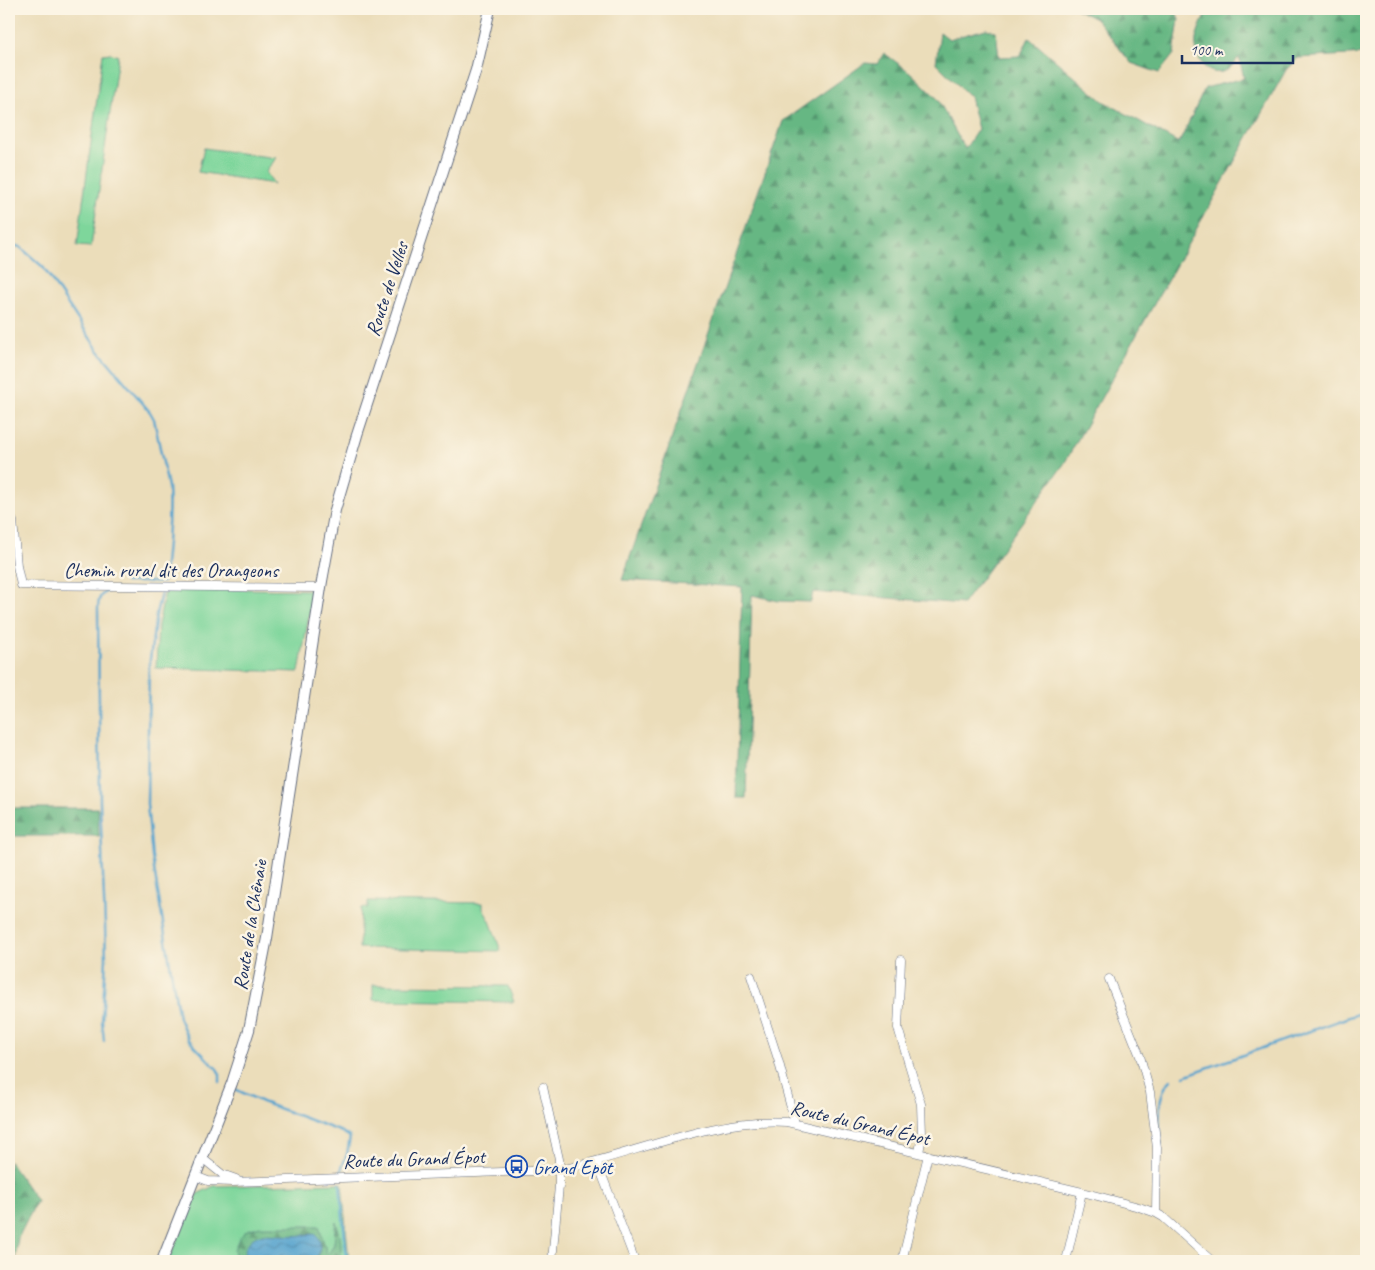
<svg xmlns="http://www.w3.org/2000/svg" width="1375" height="1270" font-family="Caveat,sans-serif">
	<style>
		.grass { fill: #7ed69b; stroke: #4c827c }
		.forest { fill: url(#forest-firs); stroke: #407370 }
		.water { fill: url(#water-waves); stroke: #386996 }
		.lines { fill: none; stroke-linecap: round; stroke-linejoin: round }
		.stream { stroke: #54a3ce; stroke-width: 2.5 }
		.street-casing { stroke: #646c7e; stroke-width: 9 }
		.secondary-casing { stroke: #646c7e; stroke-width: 12 }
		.street { stroke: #fff; stroke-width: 8 }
		.secondary { stroke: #fff; stroke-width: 10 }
		.labels { text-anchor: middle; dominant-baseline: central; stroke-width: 5; stroke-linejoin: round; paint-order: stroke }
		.street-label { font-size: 20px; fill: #1b2f5e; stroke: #fcf5e5 }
		.transit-label { font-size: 20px; fill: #164399; stroke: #fcf5e5; text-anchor: start }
	</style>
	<defs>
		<pattern id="forest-firs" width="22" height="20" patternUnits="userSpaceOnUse" patternTransform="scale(1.25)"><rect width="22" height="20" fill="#66b783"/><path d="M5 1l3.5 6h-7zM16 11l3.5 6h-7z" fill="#53956e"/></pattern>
		<pattern id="water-waves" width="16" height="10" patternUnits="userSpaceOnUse" patternTransform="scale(1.25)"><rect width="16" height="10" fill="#54a3ce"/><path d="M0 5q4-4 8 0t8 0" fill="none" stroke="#4585aa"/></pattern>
	</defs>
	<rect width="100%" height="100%" fill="#fcf5e5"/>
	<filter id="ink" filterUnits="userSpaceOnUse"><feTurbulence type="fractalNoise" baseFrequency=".02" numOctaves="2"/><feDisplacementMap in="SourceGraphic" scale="10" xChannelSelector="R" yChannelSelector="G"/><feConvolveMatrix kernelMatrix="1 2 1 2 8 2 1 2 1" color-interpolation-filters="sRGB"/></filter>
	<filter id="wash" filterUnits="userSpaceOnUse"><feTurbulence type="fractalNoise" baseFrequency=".0096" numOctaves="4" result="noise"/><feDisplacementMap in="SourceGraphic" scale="20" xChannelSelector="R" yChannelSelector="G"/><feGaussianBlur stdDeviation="1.12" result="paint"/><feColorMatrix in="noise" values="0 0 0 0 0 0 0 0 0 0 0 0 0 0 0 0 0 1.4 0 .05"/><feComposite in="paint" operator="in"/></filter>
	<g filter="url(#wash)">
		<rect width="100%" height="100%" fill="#ebddba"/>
		<!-- grass -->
		<path class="grass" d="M 110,53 L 118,56 L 91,247 L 77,246 L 103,54 Z
			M 204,148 L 276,158 L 266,172 L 274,184 L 198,172 Z
			M 166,588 L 311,590 L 313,593 L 299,672 L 156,668 L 158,625 Z
			M 368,901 L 483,903 L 483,909 L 490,921 L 501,951 L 359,948 L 361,908 L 368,908 Z
			M 373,985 L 508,986 L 514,1002 L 373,1000 Z
			M 342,1183 L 349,1261 L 168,1261 L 197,1194 L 214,1186 Z"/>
		<!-- forest -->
		<path class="forest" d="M 1076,9 L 1175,9 L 1179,19 L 1174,54 L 1159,73 L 1131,63 L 1096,19 Z
			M 1208,9 L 1366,9 L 1366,54 L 1298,58 L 1286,70 L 1064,464 L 963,604 L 813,592 L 811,602 L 778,601 L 752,595 L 746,798 L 736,798 L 742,587 L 622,580 L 783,121 L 865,63 L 877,64 L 884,53 L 911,73 L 937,98 L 965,149 L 978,129 L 970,97 L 936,63 L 940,32 L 949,39 L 986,29 L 996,31 L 999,57 L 1020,56 L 1029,38 L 1103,101 L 1179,143 L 1205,88 L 1244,78 L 1239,57 C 1235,62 1232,68 1225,71 C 1205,79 1194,55 1196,39 C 1198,29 1204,18 1208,9 Z
			M 9,808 L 98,808 L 99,836 L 9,836 Z
			M 9,1161 L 37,1201 L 18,1238 L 15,1261 L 9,1261 Z
			M 336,1222 C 341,1233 342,1250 340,1261 L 316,1261 L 319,1251 L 315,1234 L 295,1236 L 263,1234 L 244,1255 L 245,1261 L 237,1261 L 234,1250 L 239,1238 L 247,1230 L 260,1226 L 319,1226 L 327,1254 C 338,1245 333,1234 336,1222 Z"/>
		<!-- water -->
		<path class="water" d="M 263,1234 L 295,1236 L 315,1234 C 325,1242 318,1251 316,1261 L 245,1261 C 242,1248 250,1237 263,1234 Z"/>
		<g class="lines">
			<!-- stream -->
			<path class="stream" d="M 9,244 L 20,247 L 43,267 L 98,350 L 150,412 L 154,419 L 168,487 C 170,519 167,550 163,582 L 125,582
				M 162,589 L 156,614 L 149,667 L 147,804 L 152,857 L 179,1018 L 188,1039 L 217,1069 L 220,1074 L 220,1082
				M 104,1041 L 102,1021 L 106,959 L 105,925 L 100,801 L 98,609 C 98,596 102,591 116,589
				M 1184,1076 L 1366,1011
				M 235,1089 L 262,1102 L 342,1132 L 350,1137 L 347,1154 L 340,1173
				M 1161,1146 C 1160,1127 1155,1093 1171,1080
				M 340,1184 L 347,1261"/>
		</g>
	</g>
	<g filter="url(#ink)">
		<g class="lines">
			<defs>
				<path id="street" d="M 13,521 L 17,566 L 21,585 L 321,588
					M 901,960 L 898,1028 L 921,1104 L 922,1135 L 919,1153
					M 751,976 L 778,1059 L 795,1123
					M 1109,979 L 1140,1056 L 1150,1092 L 1157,1148 L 1156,1213
					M 543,1087 L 559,1159 L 559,1186 L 552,1261
					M 202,1158 L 222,1174 L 236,1179
					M 597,1162 L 635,1261
					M 195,1176 L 208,1181 L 232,1182 L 560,1170 C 633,1155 712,1117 787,1122 L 1082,1192 L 1139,1207 L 1156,1213 L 1163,1217 L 1212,1261
					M 902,1261 L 928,1155
					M 1066,1261 L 1082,1192"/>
				<path id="secondary" d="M 162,1261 L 232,1083 L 249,1030 L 267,938 L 322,581 L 335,510 L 357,435 L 476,70 L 490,9"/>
			</defs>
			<!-- street casing -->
			<use href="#street" class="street-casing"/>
			<!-- secondary casing -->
			<use href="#secondary" class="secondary-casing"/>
			<!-- street -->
			<use href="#street" class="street"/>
			<!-- secondary -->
			<use href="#secondary" class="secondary"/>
		</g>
	</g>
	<!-- icons -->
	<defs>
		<symbol id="bus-ring" viewBox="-11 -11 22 22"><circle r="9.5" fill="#fcf5e5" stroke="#1a4fb4" stroke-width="1.5"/><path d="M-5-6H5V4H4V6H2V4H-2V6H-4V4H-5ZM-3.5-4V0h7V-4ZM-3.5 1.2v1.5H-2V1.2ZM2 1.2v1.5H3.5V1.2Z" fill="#1a4fb4"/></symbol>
	</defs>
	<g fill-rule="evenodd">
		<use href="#bus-ring" x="504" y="1154" width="25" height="25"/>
	</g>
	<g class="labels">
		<!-- street labels -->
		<g class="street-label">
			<text transform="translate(387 289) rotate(-72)">Route de Velles</text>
			<text x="171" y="570">Chemin rural dit des Orangeons</text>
			<text transform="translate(250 925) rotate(-81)">Route de la Chênaie</text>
			<text transform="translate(860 1123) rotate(13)">Route du Grand Épot</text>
			<text transform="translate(414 1159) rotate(-2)">Route du Grand Épot</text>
		</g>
		<!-- transit labels -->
		<g class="transit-label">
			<text x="533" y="1167">Grand Epôt</text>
		</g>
	</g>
	<!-- margin -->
	<rect width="1375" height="1270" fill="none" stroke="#fcf5e5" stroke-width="30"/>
	<!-- scale -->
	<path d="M1182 55v8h111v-8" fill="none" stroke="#1b2f5e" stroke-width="2.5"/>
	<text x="1190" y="55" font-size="15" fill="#1b2f5e" stroke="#fcf5e5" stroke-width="4" paint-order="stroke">100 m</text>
</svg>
